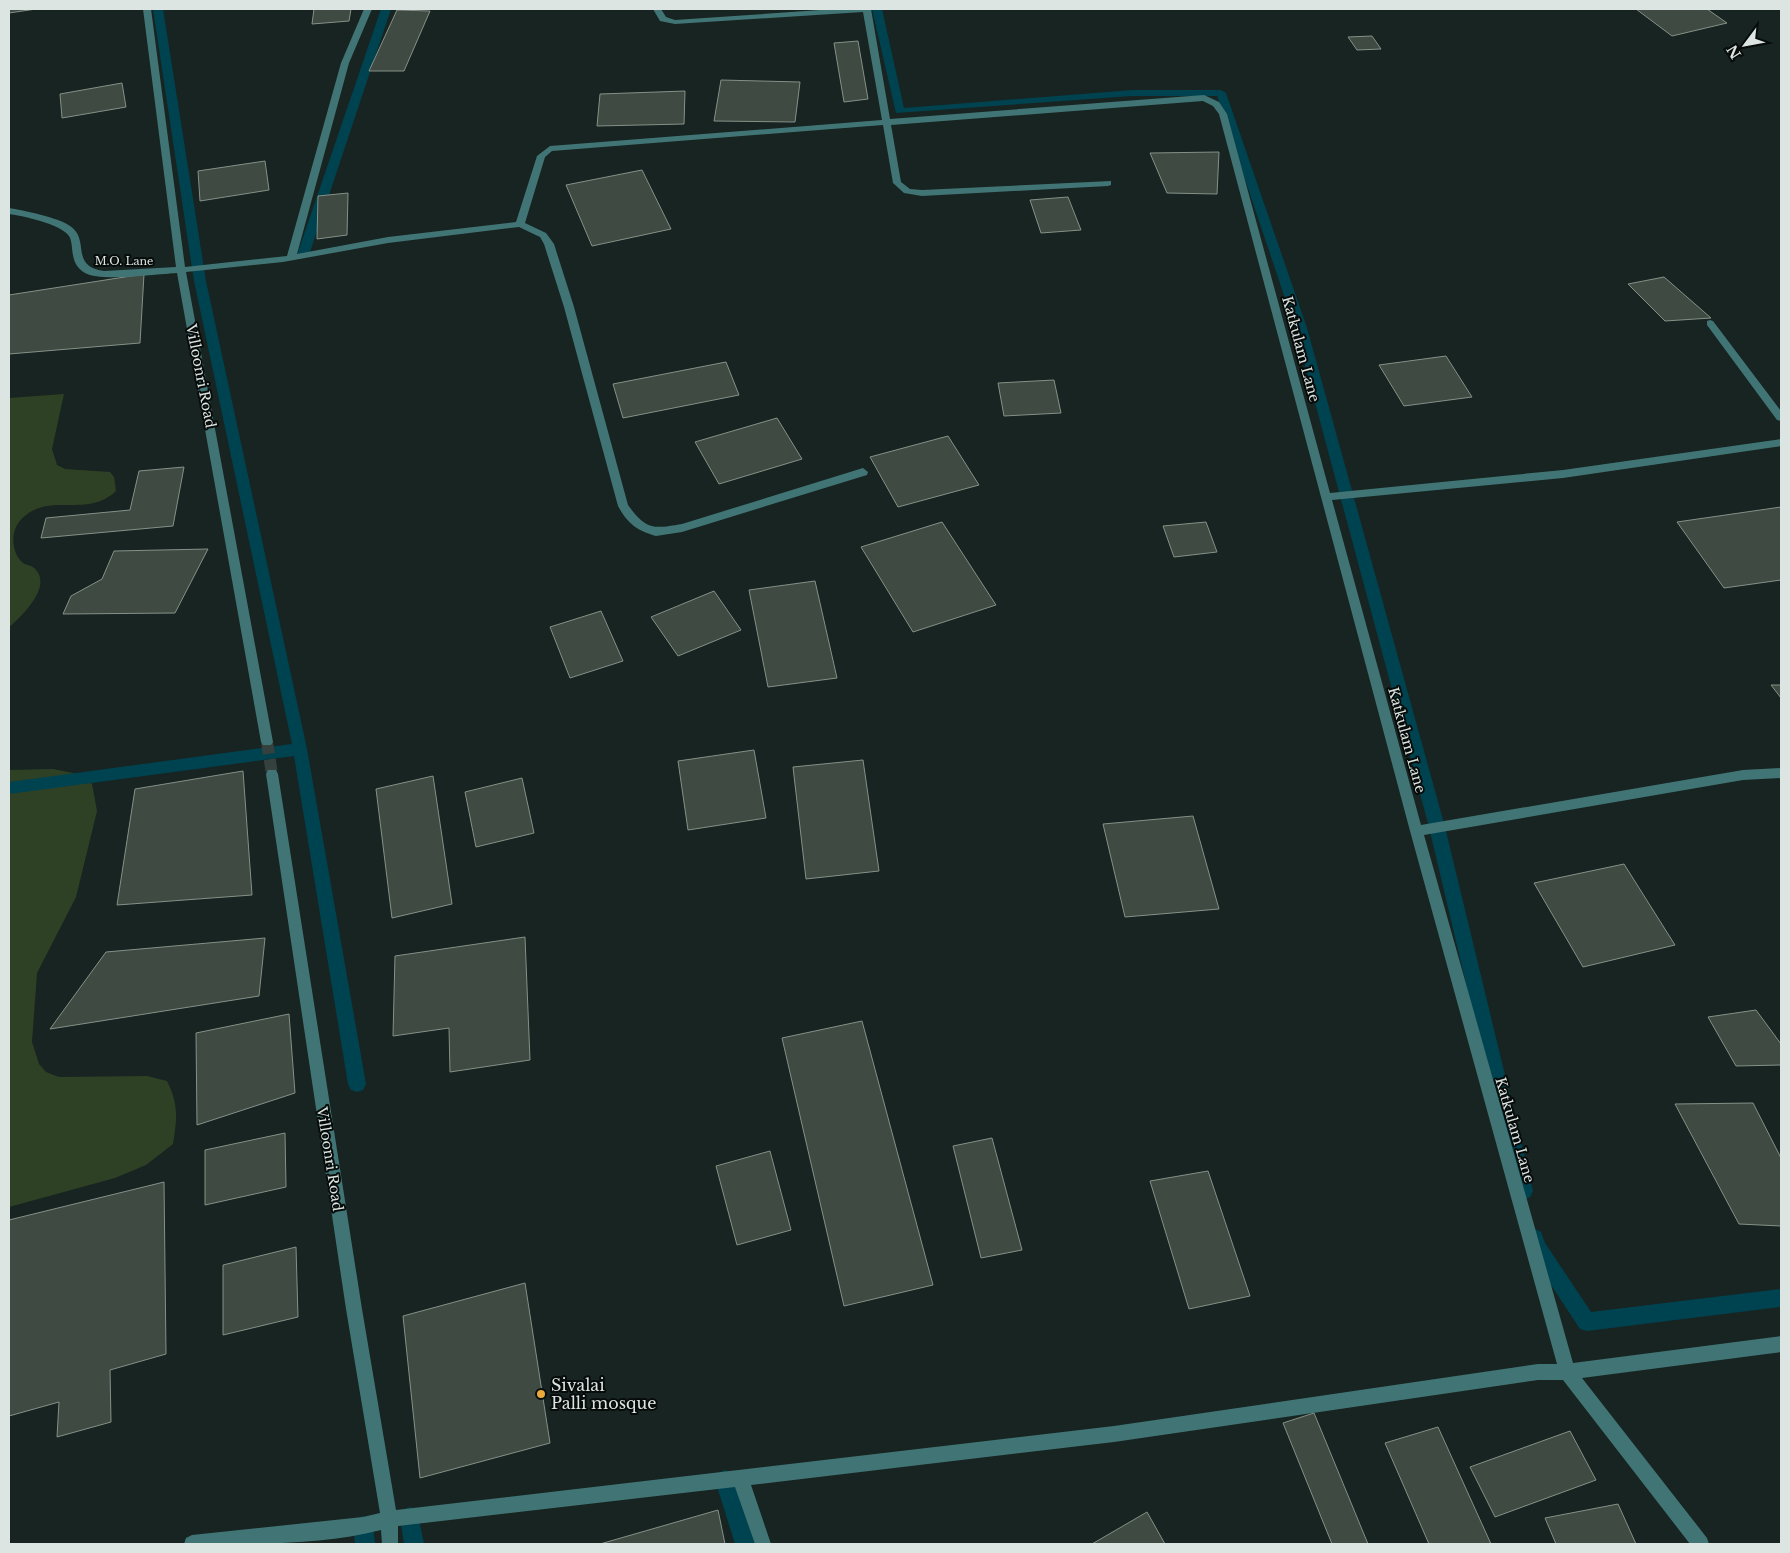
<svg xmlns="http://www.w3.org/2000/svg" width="1790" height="1553" font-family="'Libre Baskerville',serif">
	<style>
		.green { fill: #2e4125 }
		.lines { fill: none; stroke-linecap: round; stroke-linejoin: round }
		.stream { fill: #004350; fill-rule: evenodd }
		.building { fill: #3e4a42; stroke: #859188 }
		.minor-tunnel { stroke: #35413e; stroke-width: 12; stroke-dasharray: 12 5.5; stroke-linecap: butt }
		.minor { fill: #417575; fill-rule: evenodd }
		.poi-dot { fill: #eca93b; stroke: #070c0b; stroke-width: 2 }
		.labels { text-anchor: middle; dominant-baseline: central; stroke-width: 4; stroke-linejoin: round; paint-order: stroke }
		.far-street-label { font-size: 11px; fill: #dce5e2; stroke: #070c0b }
		.street-label { font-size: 14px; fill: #dce5e2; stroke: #070c0b }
		.near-poi-label { font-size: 16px; fill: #dce5e2; stroke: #070c0b; text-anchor: start }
	</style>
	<rect width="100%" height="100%" fill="#172421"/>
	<!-- green -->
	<path class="green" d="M 64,394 L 52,449 L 57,465 L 65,469 L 110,472 L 114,477 L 116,491 C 85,520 46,489 19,522 C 10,533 12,554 23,563 C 26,565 31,565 34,568 C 54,585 22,616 9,627 L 9,398 Z
		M 53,769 L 78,774 L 92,784 L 97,811 L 76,897 L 37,973 L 32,1042 L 39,1064 L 46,1072 L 59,1077 L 147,1076 L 167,1081 C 179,1105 177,1119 173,1144 L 146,1165 L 115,1178 L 9,1207 L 9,770 Z"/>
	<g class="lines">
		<!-- stream -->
		<path class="stream" d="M 153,9 L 163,9 L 206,281 L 307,749 L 366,1084 L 363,1090 L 357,1092 L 351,1090 L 348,1084 L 294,756 L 9,794 L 9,782 L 292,744 L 194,281 Z
			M 381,9 L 391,9 L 309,255 L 303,258 L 299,257 L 297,255 Z
			M 872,9 L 882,9 L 904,108 L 1132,90 L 1221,90 L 1226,93 L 1307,328 L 1445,827 L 1533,1191 L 1530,1197 L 1524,1200 L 1518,1197 L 1515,1191 L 1429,827 L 1295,328 L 1217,96 L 1132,96 L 896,113 Z
			M 1535,1229 L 1541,1232 L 1545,1243 L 1591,1312 L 1781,1289 L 1781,1307 L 1587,1331 L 1580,1329 L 1530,1253 L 1526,1238 L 1529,1232 Z
			M 725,1470 L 732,1473 L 735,1480 L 755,1544 L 735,1544 L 715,1480 L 718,1473 Z
			M 410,1507 L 417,1510 L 424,1544 L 404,1544 L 400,1517 L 403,1510 Z
			M 363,1516 L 370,1519 L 373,1526 L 375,1544 L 355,1544 L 353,1526 L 356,1519 Z"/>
	</g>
	<!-- building -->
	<path class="building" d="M 9,9 L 36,9 L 9,13 Z
		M 314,9 L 351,9 L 349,21 L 312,24 Z
		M 1636,9 L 1707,9 L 1727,23 L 1672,36 Z
		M 397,10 L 430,11 L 404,71 L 369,71 Z
		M 1372,36 L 1381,49 L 1357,50 L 1348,37 Z
		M 858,41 L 868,99 L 844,102 L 834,43 Z
		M 721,80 L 800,82 L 795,122 L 714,121 Z
		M 122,83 L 126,107 L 62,118 L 60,94 Z
		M 685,91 L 684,124 L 597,126 L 600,94 Z
		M 1219,152 L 1217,194 L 1167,193 L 1150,153 Z
		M 265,161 L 269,190 L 200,201 L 198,171 Z
		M 642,170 L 671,229 L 592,246 L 566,185 Z
		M 348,193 L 347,235 L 317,239 L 318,196 Z
		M 1068,197 L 1081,230 L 1041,233 L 1030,200 Z
		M 144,274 L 140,343 L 9,354 L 9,295 Z
		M 1664,277 L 1711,318 L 1665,321 L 1628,284 Z
		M 1446,356 L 1472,397 L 1404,406 L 1379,365 Z
		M 726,362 L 739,395 L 623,418 L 613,384 Z
		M 1054,380 L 1061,413 L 1004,416 L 998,383 Z
		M 777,418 L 802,459 L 719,484 L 695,442 Z
		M 948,436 L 979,485 L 898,507 L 870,457 Z
		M 184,467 L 173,526 L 41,538 L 46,518 L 130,510 L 139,471 Z
		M 1781,507 L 1781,580 L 1724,588 L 1677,522 Z
		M 942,522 L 996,605 L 913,632 L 861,547 Z
		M 1206,522 L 1217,552 L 1174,557 L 1163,526 Z
		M 208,549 L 175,613 L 63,614 L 71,596 L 102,579 L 114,551 Z
		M 815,581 L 837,678 L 768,687 L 749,590 Z
		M 714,591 L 741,630 L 678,656 L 651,617 Z
		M 601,611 L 623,661 L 570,678 L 550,627 Z
		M 1771,685 L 1781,685 L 1781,698 Z
		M 754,750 L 766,818 L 688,830 L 678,761 Z
		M 863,760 L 879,871 L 806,879 L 793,767 Z
		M 243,771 L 252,895 L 117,905 L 135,789 Z
		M 433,776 L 452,904 L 392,918 L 376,789 Z
		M 522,778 L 534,833 L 476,847 L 465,792 Z
		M 1193,816 L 1219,909 L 1125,917 L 1103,824 Z
		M 1624,864 L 1675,945 L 1583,967 L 1534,883 Z
		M 525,937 L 530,1060 L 450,1072 L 449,1028 L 393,1036 L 395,956 Z
		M 265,938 L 259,996 L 50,1029 L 106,952 Z
		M 1756,1010 L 1781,1044 L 1781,1065 L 1736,1066 L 1708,1017 Z
		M 289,1014 L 295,1093 L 197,1125 L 196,1033 Z
		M 862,1021 L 933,1285 L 844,1306 L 782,1038 Z
		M 1753,1103 L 1781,1158 L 1781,1226 L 1739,1224 L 1675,1104 Z
		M 285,1133 L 286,1187 L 205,1205 L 205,1150 Z
		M 992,1138 L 1022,1250 L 981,1258 L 953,1146 Z
		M 770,1151 L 791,1230 L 737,1245 L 716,1166 Z
		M 1208,1171 L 1250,1296 L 1189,1309 L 1150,1181 Z
		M 164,1182 L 166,1354 L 110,1370 L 111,1422 L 57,1437 L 59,1402 L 9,1416 L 9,1220 Z
		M 296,1247 L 298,1317 L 223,1335 L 223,1265 Z
		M 525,1283 L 550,1443 L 420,1478 L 403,1316 Z
		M 1314,1413 L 1368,1544 L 1332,1544 L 1283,1423 Z
		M 1438,1427 L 1491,1544 L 1429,1544 L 1385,1443 Z
		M 1570,1431 L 1596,1480 L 1495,1517 L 1470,1467 Z
		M 1618,1504 L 1636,1544 L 1556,1544 L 1545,1518 Z
		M 718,1510 L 725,1544 L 600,1544 Z
		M 1147,1512 L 1165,1544 L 1092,1544 Z"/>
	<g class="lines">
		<!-- minor-tunnel -->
		<path class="minor-tunnel" d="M 267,742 L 272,774"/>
		<!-- minor -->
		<path class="minor" d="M 143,9 L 151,9 L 185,267 L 287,256 L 341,63 L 364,9 L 372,9 L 349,63 L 297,254 L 388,237 L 516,222 L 537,156 L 550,146 L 882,120 L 863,12 L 675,24 L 660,21 L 653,9 L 661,9 L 666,17 L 675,20 L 835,9 L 871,9 L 890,119 L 1204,95 L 1219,102 L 1227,114 L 1330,493 L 1563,470 L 1781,439 L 1781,446 L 1563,478 L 1332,500 L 1421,825 L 1743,770 L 1781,768 L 1781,778 L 1743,780 L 1424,835 L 1573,1363 L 1781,1336 L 1781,1352 L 1582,1378 L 1707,1538 L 1709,1544 L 1690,1544 L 1563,1380 L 1538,1380 L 1114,1442 L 751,1485 L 771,1544 L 755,1544 L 735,1487 L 398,1526 L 398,1544 L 382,1544 L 381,1530 C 319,1546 247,1544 184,1544 L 186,1538 L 192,1535 L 363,1517 L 380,1513 L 346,1309 L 266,774 L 268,770 L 276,770 L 278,774 L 362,1309 L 396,1510 L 1114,1426 L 1538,1364 L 1557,1364 L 1410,831 L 1219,114 L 1213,106 L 1203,101 L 891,125 L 901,182 L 910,189 L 922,190 L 1111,181 L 1111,185 L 1108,186 L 922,196 L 904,193 L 893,183 L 883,125 L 552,151 L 545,157 L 525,223 L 546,233 L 554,244 L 574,307 L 628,505 C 646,530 653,529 682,524 L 863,468 L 868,472 L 867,475 L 682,532 L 656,536 C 636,530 628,524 618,506 L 564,307 L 544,244 L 540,237 L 519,227 L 388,243 L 283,262 L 186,272 L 273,742 L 271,745 L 263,745 L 261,742 L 177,273 C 157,274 100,282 85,273 C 68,263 75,246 69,236 C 61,224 23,216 9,214 L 9,208 C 22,210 60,218 70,226 C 91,240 69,266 104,271 L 176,267 Z
			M 1710,320 L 1713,321 L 1781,411 L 1781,421 L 1777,420 L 1707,325 L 1707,321 Z"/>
	</g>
	<!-- markers -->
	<circle class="poi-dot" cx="541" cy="1394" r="5"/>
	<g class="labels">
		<!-- far-street labels -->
		<g class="far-street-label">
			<text x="124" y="261">M.O. Lane</text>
		</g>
		<!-- street labels -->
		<g class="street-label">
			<text transform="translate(1301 349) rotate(75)">Katkulam Lane</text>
			<text transform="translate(201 376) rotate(79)">Villoonri Road</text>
			<text transform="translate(1407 740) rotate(75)">Katkulam Lane</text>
			<text transform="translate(1515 1130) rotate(74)">Katkulam Lane</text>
			<text transform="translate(330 1159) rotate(81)">Villoonri Road</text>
		</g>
		<!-- near-poi labels -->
		<g class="near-poi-label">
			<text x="551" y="1385">Sivalai<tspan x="551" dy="18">Palli mosque</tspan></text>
		</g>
	</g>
	<!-- border -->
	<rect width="1790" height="1553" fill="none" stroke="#dce5e2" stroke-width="20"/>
	<!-- north arrow -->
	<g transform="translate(1745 45) rotate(238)" stroke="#070c0b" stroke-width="4" paint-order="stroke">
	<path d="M0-4L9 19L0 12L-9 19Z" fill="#dce5e2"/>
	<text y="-8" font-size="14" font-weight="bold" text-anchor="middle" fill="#dce5e2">N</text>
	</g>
</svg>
